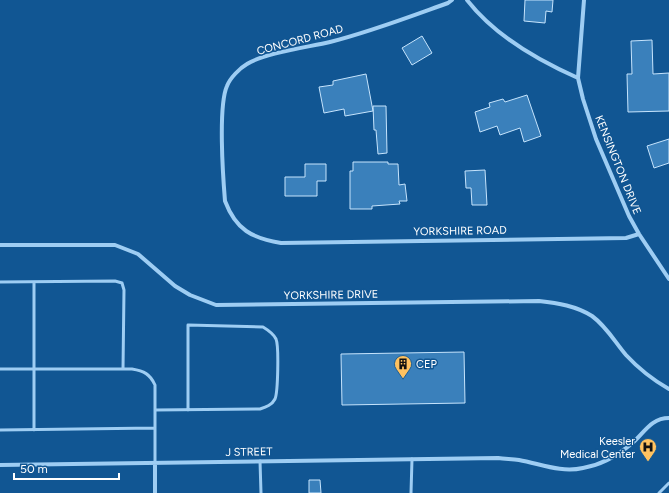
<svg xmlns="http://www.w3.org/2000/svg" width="669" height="493" font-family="Figtree,sans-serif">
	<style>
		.building { fill: #3a80bb; stroke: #c6e4fd }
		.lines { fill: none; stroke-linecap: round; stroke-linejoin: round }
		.lane { stroke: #9ecdf3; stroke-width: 3 }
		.street { stroke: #9ecdf3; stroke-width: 4 }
		.labels { text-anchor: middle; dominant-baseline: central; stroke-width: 3; stroke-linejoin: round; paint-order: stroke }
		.street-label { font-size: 11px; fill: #fff; stroke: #115693 }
		.poi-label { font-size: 11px; fill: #fff; stroke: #115693; text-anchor: start }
	</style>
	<rect width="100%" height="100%" fill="#115693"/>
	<!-- building -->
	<path class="building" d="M 525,0 L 553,0 L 552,12 L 546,11 L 545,23 L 524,21 Z
		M 422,36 L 432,53 L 412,65 L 402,48 Z
		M 652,40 L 653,74 L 669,73 L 669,111 L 628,112 L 627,74 L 632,74 L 631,41 Z
		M 366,74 L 373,111 L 345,116 L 344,109 L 324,113 L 319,87 L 333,85 L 333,81 Z
		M 527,95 L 541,136 L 524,142 L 520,128 L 500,135 L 497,126 L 480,132 L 475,112 L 490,107 L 489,103 L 503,99 L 505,102 Z
		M 373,106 L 386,106 L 387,153 L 378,154 L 376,130 L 374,130 Z
		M 669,139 L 669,163 L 654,168 L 647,146 Z
		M 353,162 L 388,162 L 388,164 L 398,164 L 399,185 L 405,184 L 407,201 L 399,201 L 400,204 L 372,206 L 372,209 L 350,209 L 350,171 L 353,171 Z
		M 305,164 L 326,164 L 326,181 L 317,181 L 317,196 L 285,196 L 285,177 L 305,177 Z
		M 485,170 L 487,205 L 472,205 L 471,188 L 466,188 L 465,171 Z
		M 464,352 L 465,403 L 342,405 L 341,354 Z
		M 309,480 L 320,480 L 321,493 L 309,493 Z"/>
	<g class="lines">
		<!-- lane -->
		<path class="lane" d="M 0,282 L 115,281 L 122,283 L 124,290 L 123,369
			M 0,369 L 132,369 C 144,371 150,374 155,385 L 155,463
			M 155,410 L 260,409 C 266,407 272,405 275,399 C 278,392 279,346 276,339 C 273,333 268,330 263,327 L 188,325 L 188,410
			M 0,430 L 155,428
			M 34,430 L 34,282
			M 260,461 L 261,493
			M 411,493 L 412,459
			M 659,493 L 669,483"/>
		<!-- street -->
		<path class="street" d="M 452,0 L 448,3 C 409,17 370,32 330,42 C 309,47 264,53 247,64 C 240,68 230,78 227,86 C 218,106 223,177 225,201 C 236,230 252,238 281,243 L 626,238 L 639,234
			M 467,0 C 495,36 537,60 578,78
			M 584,0 L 578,78 L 583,99 L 596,139 L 629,216 L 639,234 L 669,279
			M 0,245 L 115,245 L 138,254 L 175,286 L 190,295 L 216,305 L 539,301 C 558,303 576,306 592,316 C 606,326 615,342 626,355 C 639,369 653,380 669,389
			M 155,463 L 155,493
			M 0,465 L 498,458 C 505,459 512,459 519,460 C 541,464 561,473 583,468 C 600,465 617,456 630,445 C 644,434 650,418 669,418"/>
	</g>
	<!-- icons -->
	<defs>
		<symbol id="building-pin" viewBox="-11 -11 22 30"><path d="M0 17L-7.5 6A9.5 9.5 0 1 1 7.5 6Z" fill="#ffc260" stroke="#115693"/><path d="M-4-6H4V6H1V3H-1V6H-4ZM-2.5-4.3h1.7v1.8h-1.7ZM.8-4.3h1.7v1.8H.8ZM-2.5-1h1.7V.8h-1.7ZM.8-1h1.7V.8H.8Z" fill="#111"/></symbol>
		<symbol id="hospital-pin" viewBox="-11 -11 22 30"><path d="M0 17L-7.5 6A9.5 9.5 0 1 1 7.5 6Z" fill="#ffc260" stroke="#115693"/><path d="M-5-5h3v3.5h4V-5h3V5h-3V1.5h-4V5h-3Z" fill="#111"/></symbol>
	</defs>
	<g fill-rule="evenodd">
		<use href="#building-pin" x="393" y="354" width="20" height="27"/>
		<use href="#hospital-pin" x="638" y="437" width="20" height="27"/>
	</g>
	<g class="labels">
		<!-- street labels -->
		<g class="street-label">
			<text transform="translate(300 40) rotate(-15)">CONCORD ROAD</text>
			<text transform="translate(618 165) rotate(68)">KENSINGTON DRIVE</text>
			<text transform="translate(460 231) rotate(-1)">YORKSHIRE ROAD</text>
			<text transform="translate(331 295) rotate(-1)">YORKSHIRE DRIVE</text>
			<text transform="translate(249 452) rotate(-1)">J STREET</text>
		</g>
		<!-- poi labels -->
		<g class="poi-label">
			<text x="416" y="364">CEP</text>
			<text x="635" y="441" text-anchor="end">Keesler<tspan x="635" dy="13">Medical Center</tspan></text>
		</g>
	</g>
	<!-- scale -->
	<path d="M14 473v6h105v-6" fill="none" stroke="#ffffff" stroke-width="2"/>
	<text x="20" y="473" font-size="12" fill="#ffffff" stroke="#115693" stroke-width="3" paint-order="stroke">50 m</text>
</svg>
